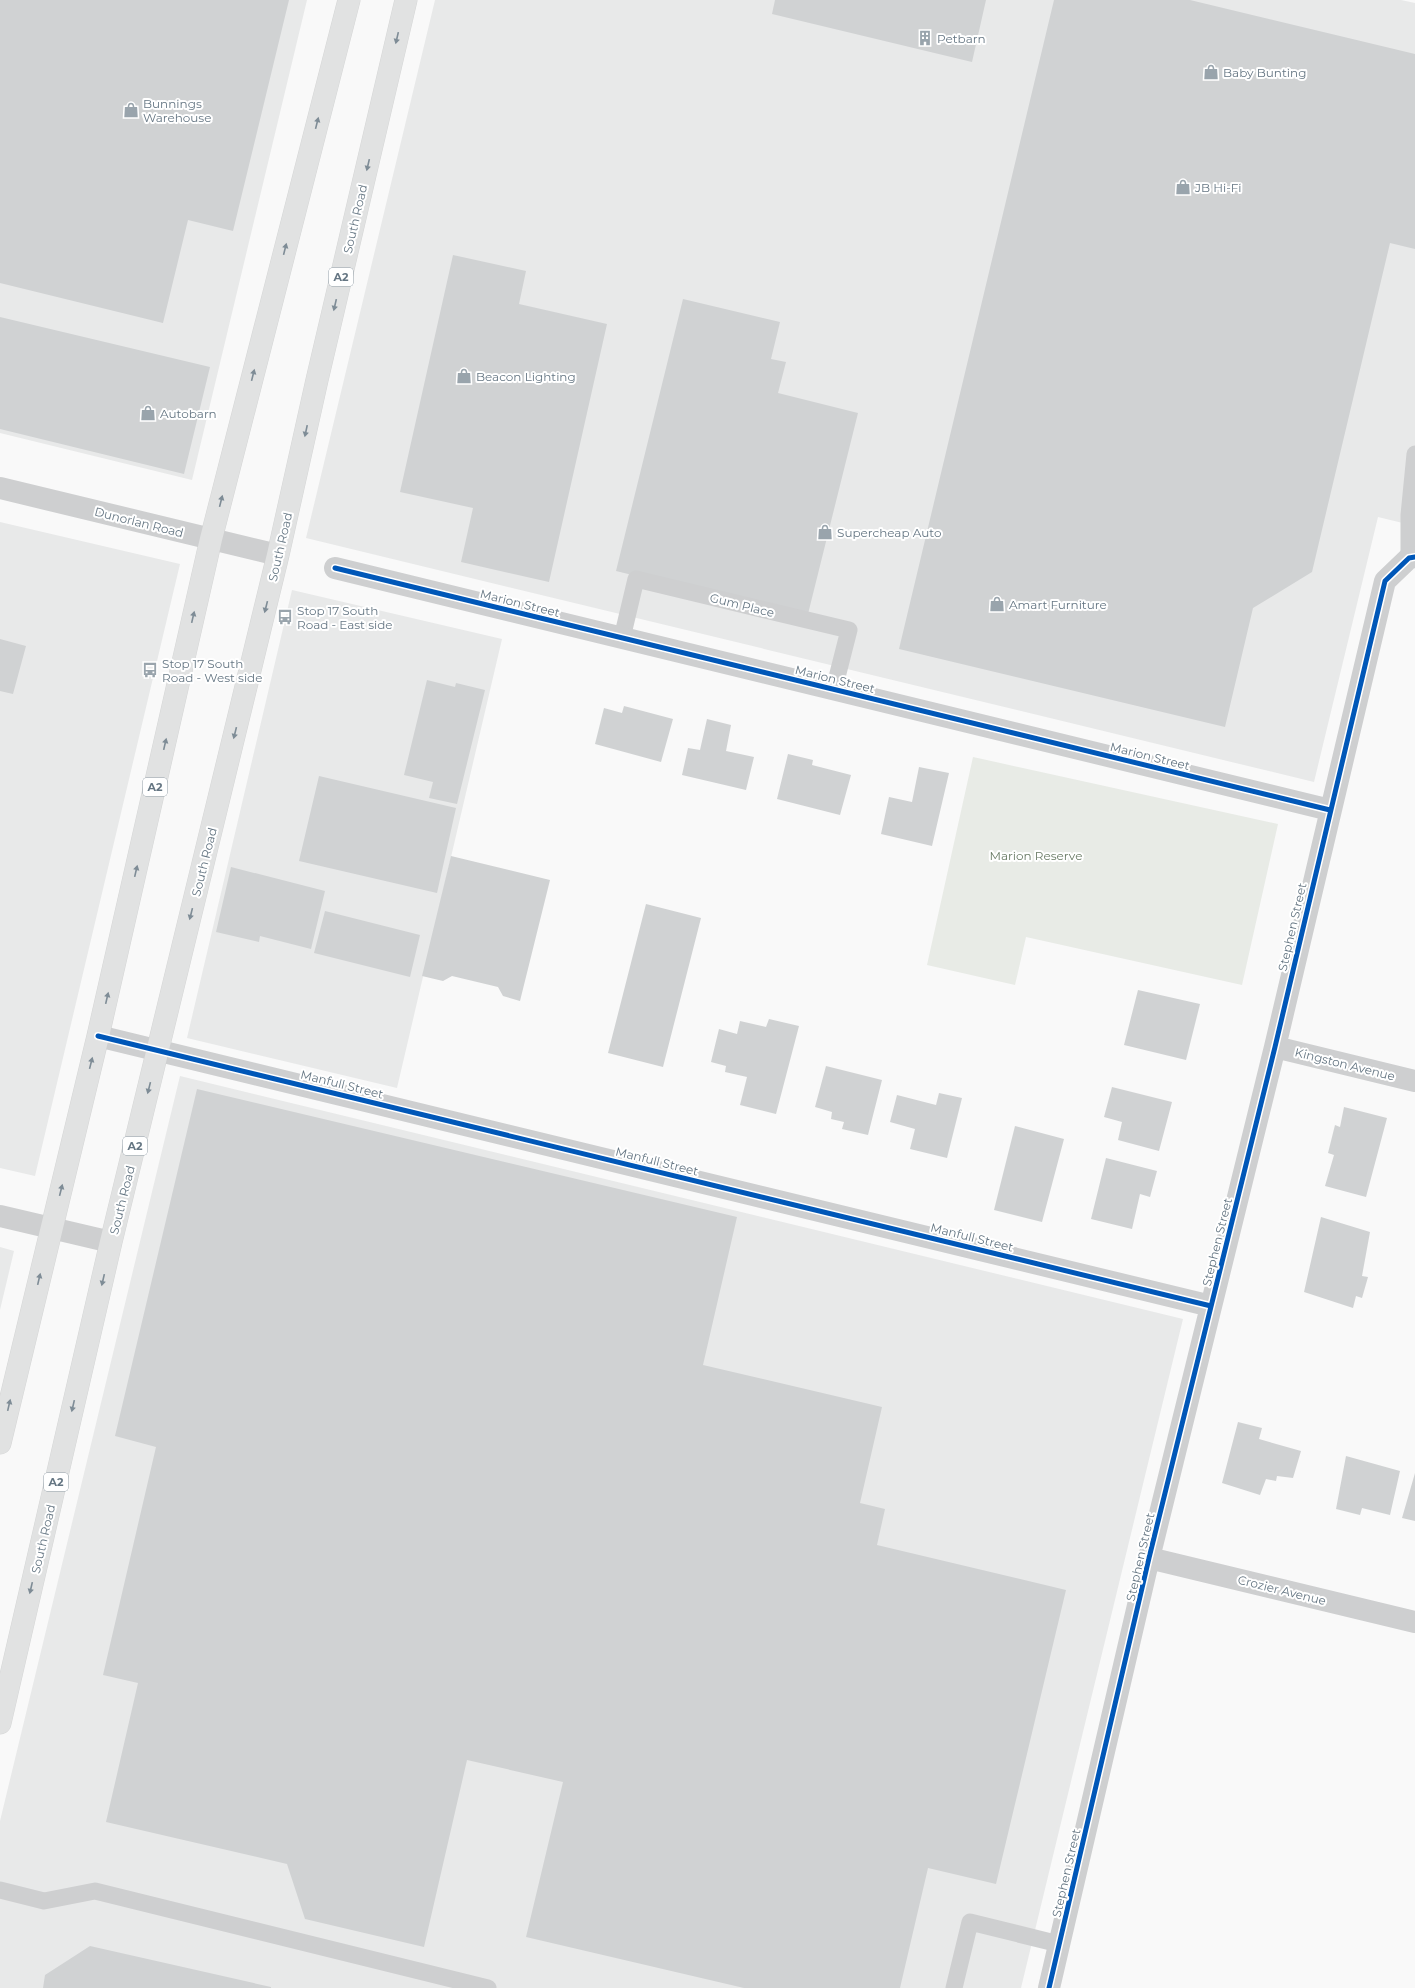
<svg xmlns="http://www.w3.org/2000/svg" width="1415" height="1988" font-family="Montserrat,sans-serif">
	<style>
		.built { fill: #e8e9e9 }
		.green { fill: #e8ebe6 }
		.building { fill: #d0d2d3 }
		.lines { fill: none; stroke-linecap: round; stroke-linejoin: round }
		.highway-casing { stroke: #d5d6d6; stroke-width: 23 }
		.lane { stroke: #cecfd0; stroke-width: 17 }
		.street { stroke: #cecfd0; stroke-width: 22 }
		.highway { stroke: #e1e2e2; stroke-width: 22 }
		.cycleway-casing { stroke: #fff; stroke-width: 8 }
		.cycleway { stroke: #0057b8; stroke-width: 5 }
		.oneway { fill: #7e8c96 }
		.labels { text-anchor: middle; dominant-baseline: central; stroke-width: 4; stroke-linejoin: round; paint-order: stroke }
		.shield { fill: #fff; stroke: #939fa8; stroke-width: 1 }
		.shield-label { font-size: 11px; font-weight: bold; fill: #657683 }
		.poi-label { font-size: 12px; fill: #657683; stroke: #fff; text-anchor: start }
		.street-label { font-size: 12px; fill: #657683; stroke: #fff }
		.park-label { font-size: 12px; fill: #687a64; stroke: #fff }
	</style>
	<rect width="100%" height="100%" fill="#f9f9f9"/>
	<!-- built -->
	<path class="built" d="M 0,0 L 307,0 L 192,480 L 0,433 Z
		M 435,0 L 1401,0 L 1415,3 L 1415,526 L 1378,517 L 1314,782 L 306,538 Z
		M 0,522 L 180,564 L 35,1176 L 0,1168 Z
		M 292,590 L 502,639 L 397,1088 L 187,1038 Z
		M 180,1076 L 1183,1319 L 1021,1988 L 0,1988 L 0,1821 Z
		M 0,1247 L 14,1251 L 0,1310 Z"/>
	<!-- green -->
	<path class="green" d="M 973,757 L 1278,824 L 1242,985 L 1026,937 L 1015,985 L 927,965 Z"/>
	<!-- building -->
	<path class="building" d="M 0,0 L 289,0 L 233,231 L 188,220 L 163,323 L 0,283 Z
		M 775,0 L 986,0 L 972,62 L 772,14 Z
		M 1054,0 L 1190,0 L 1415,54 L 1415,249 L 1390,243 L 1312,572 L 1253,608 L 1225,727 L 899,649 Z
		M 453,255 L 526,271 L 519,304 L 607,324 L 549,582 L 461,562 L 473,508 L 400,492 Z
		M 683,299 L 780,322 L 771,359 L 786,362 L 778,393 L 858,413 L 807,618 L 616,571 Z
		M 0,317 L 210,367 L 184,474 L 0,429 Z
		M 0,639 L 26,646 L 13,694 L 0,691 Z
		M 427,680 L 455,687 L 456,683 L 485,690 L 457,804 L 429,798 L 433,782 L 404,775 Z
		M 624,706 L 673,719 L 661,762 L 595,744 L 604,708 L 622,713 Z
		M 707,719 L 731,725 L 726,751 L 754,757 L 746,790 L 682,775 L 688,748 L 700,750 Z
		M 788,754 L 813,760 L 812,765 L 851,775 L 840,815 L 777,799 Z
		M 919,767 L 949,773 L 932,846 L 881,834 L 889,797 L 912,802 Z
		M 319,776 L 456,808 L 437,893 L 299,861 Z
		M 451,856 L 550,880 L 520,1001 L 503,996 L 498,987 L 452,976 L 443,981 L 422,976 Z
		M 231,867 L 325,891 L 311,949 L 260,936 L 259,942 L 216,932 Z
		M 646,904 L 701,918 L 663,1067 L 608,1053 Z
		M 325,911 L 420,935 L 410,977 L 314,953 Z
		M 1138,990 L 1200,1004 L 1186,1060 L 1124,1045 Z
		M 769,1019 L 799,1026 L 776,1114 L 740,1105 L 747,1077 L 725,1072 L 726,1066 L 711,1062 L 719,1029 L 737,1034 L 740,1021 L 766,1027 Z
		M 826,1066 L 882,1080 L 868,1135 L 842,1129 L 844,1122 L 831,1119 L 832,1112 L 815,1107 Z
		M 1112,1087 L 1172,1102 L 1159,1151 L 1118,1140 L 1122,1122 L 1104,1117 Z
		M 197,1089 L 737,1217 L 703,1365 L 882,1407 L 860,1503 L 885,1509 L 877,1545 L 1066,1590 L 996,1884 L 928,1868 L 900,1988 L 744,1988 L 526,1937 L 563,1782 L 467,1760 L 424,1947 L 305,1919 L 287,1864 L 106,1822 L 138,1683 L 103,1675 L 156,1447 L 115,1436 Z
		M 939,1093 L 962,1098 L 947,1158 L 910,1149 L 915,1129 L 890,1122 L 897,1095 L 936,1105 Z
		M 1344,1107 L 1387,1118 L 1366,1197 L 1325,1186 L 1334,1155 L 1328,1153 L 1335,1125 L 1340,1127 Z
		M 1015,1126 L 1064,1139 L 1042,1222 L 994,1210 Z
		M 1106,1158 L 1157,1171 L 1150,1197 L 1140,1194 L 1132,1229 L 1091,1219 Z
		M 1321,1217 L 1370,1232 L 1362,1276 L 1368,1277 L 1362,1298 L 1356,1296 L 1353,1308 L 1304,1292 Z
		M 1238,1422 L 1262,1428 L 1259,1439 L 1301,1451 L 1293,1478 L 1277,1476 L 1276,1481 L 1266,1479 L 1260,1495 L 1222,1483 Z
		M 1346,1456 L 1400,1471 L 1390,1515 L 1362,1508 L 1360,1515 L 1336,1509 Z
		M 1415,1473 L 1415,1521 L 1402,1518 Z
		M 90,1946 L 271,1987 L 271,1988 L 43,1988 L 45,1975 Z"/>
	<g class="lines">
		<defs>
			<path id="highway" d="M 0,1443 L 98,1036 L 211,539 L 349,0
				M 0,1723 L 111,1242 L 278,555 L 317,380 L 406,0"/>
		</defs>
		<!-- highway casing -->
		<use href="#highway" class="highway-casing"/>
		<!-- lane -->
		<path class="lane" d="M 1409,558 L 1409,515 L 1415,454
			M 622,638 L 636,579 L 849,630 L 834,689
			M 0,1890 L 44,1901 L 95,1891 L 488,1988
			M 954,1988 L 970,1922 L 1059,1944"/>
		<!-- street -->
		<path class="street" d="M 0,488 L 278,555
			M 335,568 L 1330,810
			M 98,1036 L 1211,1306
			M 1275,1047 L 1415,1081
			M 0,1216 L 111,1242
			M 1149,1558 L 1415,1622
			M 1049,1988 L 1149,1558 L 1275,1047 L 1385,581 L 1409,558 L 1415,557"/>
		<!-- highway -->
		<use href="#highway" class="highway"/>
		<defs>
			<path id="cycleway" d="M 335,568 L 1330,810
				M 98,1036 L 1211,1306
				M 1049,1988 L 1149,1558 L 1275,1047 L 1385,581 L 1409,558 L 1415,557"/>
		</defs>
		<!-- cycleway casing -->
		<use href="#cycleway" class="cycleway-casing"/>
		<!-- cycleway -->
		<use href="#cycleway" class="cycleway"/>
	</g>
	<!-- one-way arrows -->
	<defs><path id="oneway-solid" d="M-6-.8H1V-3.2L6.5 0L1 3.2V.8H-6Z"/></defs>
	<g class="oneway">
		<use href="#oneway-solid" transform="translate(397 38) rotate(103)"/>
		<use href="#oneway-solid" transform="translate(317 123) rotate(-76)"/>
		<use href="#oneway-solid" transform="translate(368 165) rotate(103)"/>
		<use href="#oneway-solid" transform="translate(285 249) rotate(-76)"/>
		<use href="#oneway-solid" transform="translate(335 305) rotate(103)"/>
		<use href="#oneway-solid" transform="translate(253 375) rotate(-76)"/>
		<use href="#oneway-solid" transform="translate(306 431) rotate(102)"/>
		<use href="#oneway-solid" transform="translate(221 501) rotate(-76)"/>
		<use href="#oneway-solid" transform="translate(266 607) rotate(104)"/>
		<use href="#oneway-solid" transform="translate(193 617) rotate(-77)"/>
		<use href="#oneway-solid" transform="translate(235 733) rotate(104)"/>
		<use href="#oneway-solid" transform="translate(165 744) rotate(-77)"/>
		<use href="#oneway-solid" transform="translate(136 871) rotate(-77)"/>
		<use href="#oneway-solid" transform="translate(191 914) rotate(104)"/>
		<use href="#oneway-solid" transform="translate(107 998) rotate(-77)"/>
		<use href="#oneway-solid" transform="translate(91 1063) rotate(-76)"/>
		<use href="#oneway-solid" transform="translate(149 1088) rotate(104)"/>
		<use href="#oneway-solid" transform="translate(61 1190) rotate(-76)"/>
		<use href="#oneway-solid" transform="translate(39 1279) rotate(-77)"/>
		<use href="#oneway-solid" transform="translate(103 1280) rotate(103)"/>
		<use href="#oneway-solid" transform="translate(9 1405) rotate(-77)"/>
		<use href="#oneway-solid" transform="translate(73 1406) rotate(103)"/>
		<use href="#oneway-solid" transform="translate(31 1588) rotate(103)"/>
	</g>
	<!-- icons -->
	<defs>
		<symbol id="building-bare" viewBox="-9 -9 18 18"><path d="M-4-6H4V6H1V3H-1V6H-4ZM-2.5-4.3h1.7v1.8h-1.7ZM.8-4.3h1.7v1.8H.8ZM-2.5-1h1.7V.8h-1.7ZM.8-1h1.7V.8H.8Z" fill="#99a4ac" stroke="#fff" stroke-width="2.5" paint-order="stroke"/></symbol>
		<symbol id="shop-bare" viewBox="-9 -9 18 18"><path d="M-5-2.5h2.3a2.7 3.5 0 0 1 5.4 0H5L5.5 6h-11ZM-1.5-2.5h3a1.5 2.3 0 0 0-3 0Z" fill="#99a4ac" stroke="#fff" stroke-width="2.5" paint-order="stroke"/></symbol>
		<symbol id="bus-bare" viewBox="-9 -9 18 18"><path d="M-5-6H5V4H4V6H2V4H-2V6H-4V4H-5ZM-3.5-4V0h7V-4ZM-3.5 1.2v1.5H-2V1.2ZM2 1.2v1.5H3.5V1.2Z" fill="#99a4ac" stroke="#fff" stroke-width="2.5" paint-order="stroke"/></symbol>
	</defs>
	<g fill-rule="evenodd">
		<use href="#building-bare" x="914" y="27" width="22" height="22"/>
		<use href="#shop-bare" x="1200" y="61" width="22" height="22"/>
		<use href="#shop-bare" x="120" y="99" width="22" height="22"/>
		<use href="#shop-bare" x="1172" y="176" width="22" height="22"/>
		<use href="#shop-bare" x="453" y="365" width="22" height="22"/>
		<use href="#shop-bare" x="137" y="402" width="22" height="22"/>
		<use href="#shop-bare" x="814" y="521" width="22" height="22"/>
		<use href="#shop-bare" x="986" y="593" width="22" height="22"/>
		<use href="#bus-bare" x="274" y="606" width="22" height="22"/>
		<use href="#bus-bare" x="139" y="659" width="22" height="22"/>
	</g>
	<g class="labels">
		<!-- shield labels -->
		<g class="shield">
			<rect x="329" y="268" width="24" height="18" rx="3"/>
			<rect x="143" y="778" width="24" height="18" rx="3"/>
			<rect x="123" y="1137" width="24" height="18" rx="3"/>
			<rect x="44" y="1473" width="24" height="18" rx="3"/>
		</g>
		<g class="shield-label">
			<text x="341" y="277">A2</text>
			<text x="155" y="787">A2</text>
			<text x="135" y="1146">A2</text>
			<text x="56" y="1482">A2</text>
		</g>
		<!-- poi labels -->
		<g class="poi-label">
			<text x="937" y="38">Petbarn</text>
			<text x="1223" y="72">Baby Bunting</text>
			<text x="143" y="103">Bunnings<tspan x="143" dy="14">Warehouse</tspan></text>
			<text x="1195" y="187">JB Hi-Fi</text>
			<text x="476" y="376">Beacon Lighting</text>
			<text x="160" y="413">Autobarn</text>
			<text x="837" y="532">Supercheap Auto</text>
			<text x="1009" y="604">Amart Furniture</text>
			<text x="297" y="610">Stop 17 South<tspan x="297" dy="14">Road - East side</tspan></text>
			<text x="162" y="663">Stop 17 South<tspan x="162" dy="14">Road - West side</tspan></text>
		</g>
		<!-- street labels -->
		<g class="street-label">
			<text transform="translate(355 219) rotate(-77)">South Road</text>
			<text transform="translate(139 522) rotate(14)">Dunorlan Road</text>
			<text transform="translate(280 547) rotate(-77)">South Road</text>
			<text transform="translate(520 603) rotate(14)">Marion Street</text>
			<text transform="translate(742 605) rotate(14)">Gum Place</text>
			<text transform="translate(835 679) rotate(14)">Marion Street</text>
			<text transform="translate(1150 756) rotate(14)">Marion Street</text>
			<text transform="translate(204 862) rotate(-76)">South Road</text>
			<text transform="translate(1292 927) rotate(-77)">Stephen Street</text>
			<text transform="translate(1345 1064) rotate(14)">Kingston Avenue</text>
			<text transform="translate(342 1084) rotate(14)">Manfull Street</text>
			<text transform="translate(657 1161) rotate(14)">Manfull Street</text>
			<text transform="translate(122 1200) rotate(-76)">South Road</text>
			<text transform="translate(972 1237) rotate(14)">Manfull Street</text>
			<text transform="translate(1217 1242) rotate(-76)">Stephen Street</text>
			<text transform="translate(43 1539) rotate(-77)">South Road</text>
			<text transform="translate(1140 1557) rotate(-77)">Stephen Street</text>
			<text transform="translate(1282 1590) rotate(14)">Crozier Avenue</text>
			<text transform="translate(1066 1873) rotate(-77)">Stephen Street</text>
		</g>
		<!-- park labels -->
		<g class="park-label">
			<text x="1036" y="855">Marion Reserve</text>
		</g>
	</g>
</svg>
